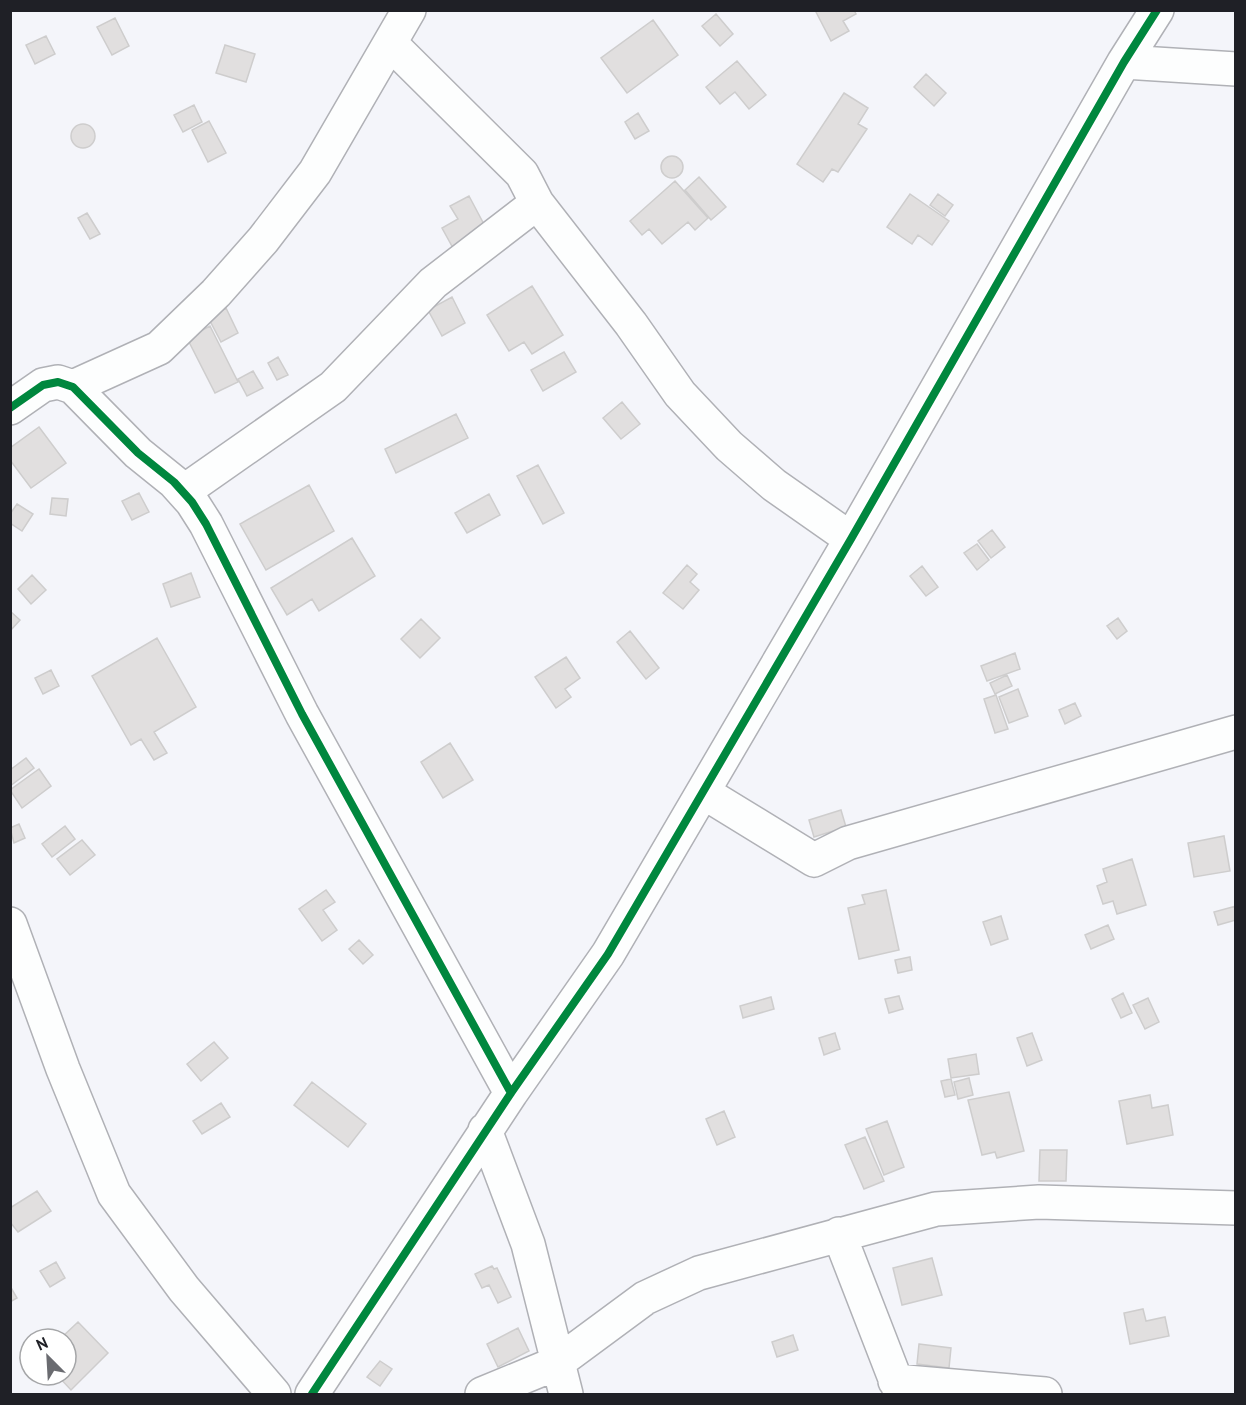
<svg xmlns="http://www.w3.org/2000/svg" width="1246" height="1405" font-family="'PT Sans',sans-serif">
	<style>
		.building { fill: #e1dfdf; stroke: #cecdcd; stroke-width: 1.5 }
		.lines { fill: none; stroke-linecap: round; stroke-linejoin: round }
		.minor-casing { stroke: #b0b1b6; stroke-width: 36 }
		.minor { stroke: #fdfefe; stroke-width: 33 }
		.cycleway-casing { stroke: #fff; stroke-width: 11 }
		.cycleway { stroke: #00873e; stroke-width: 8 }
	</style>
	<rect width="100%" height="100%" fill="#f4f5fa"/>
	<!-- building -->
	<path class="building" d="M 815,10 L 854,10 L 856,14 L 843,21 L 849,31 L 831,41 Z
		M 716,14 L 733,34 L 720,46 L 702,26 Z
		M 115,18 L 129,46 L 112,55 L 97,27 Z
		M 653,20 L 678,55 L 627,93 L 601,58 Z
		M 46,36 L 55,54 L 35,64 L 26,45 Z
		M 225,45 L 255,54 L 246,82 L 216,73 Z
		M 737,61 L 766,95 L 749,109 L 735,92 L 720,104 L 706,87 Z
		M 926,74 L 946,93 L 934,106 L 914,87 Z
		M 844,93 L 868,108 L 858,124 L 867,129 L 838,172 L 832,169 L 823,182 L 797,164 Z
		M 194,105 L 202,122 L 183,132 L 174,115 Z
		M 638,113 L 649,131 L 635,139 L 625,122 Z
		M 209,121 L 226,153 L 208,162 L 192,130 Z
		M71 136a12 12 0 1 1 24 0a12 12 0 1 1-24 0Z
		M661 167a11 11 0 1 1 22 0a11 11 0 1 1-22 0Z
		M 699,177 L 726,207 L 711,220 L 685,190 Z
		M 675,181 L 708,218 L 695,230 L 688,222 L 662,244 L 649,229 L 642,235 L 630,221 Z
		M 910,194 L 949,221 L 932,245 L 918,235 L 912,244 L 887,227 Z
		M 938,194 L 953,205 L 945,216 L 930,205 Z
		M 469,196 L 487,230 L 453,248 L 442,228 L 458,219 L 450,206 Z
		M 87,213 L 100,234 L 90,239 L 78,218 Z
		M 532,286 L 563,335 L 532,354 L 524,342 L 509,351 L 487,315 Z
		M 452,297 L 465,323 L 442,336 L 428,310 Z
		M 226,308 L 238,333 L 221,342 L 208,317 Z
		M 210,326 L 238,382 L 215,393 L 187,338 Z
		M 564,352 L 576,372 L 543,391 L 531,370 Z
		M 278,357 L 288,375 L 277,380 L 268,363 Z
		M 253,371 L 263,388 L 247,396 L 238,379 Z
		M 622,402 L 640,424 L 621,439 L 603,418 Z
		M 456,414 L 468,438 L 396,473 L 385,449 Z
		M 39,427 L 66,463 L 31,488 L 10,460 L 10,448 Z
		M 538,465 L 564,513 L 543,524 L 517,476 Z
		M 309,485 L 334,531 L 266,570 L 240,524 Z
		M 139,493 L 149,512 L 132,520 L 122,501 Z
		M 489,494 L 500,515 L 467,533 L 455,513 Z
		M 52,498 L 68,499 L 66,516 L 50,514 Z
		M 17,504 L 33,514 L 22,531 L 10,523 L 10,514 Z
		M 992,530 L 1005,547 L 991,558 L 978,541 Z
		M 352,538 L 375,576 L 319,611 L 312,599 L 287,615 L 271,588 Z
		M 977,544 L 989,560 L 977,570 L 964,553 Z
		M 687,565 L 697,574 L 690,582 L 699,590 L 683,609 L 663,593 Z
		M 922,566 L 938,587 L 926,596 L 910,576 Z
		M 191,573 L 200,597 L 171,607 L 163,584 Z
		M 32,575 L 46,590 L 31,604 L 18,589 Z
		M 10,611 L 20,620 L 10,631 Z
		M 1118,618 L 1127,631 L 1117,639 L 1107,626 Z
		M 421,619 L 440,638 L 420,658 L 401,639 Z
		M 630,631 L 659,668 L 646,679 L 617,642 Z
		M 157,638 L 196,707 L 154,732 L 167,753 L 154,760 L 141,739 L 131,745 L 92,676 Z
		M 1015,653 L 1020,669 L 987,681 L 981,666 Z
		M 566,657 L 580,678 L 565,689 L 571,697 L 556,708 L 535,677 Z
		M 51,670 L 59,686 L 43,694 L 35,678 Z
		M 1007,675 L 1012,686 L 995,694 L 990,683 Z
		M 1018,689 L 1028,716 L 1009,723 L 999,697 Z
		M 996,695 L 1008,729 L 995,733 L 984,699 Z
		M 1075,703 L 1081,716 L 1065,724 L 1059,710 Z
		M 450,743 L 473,780 L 443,798 L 421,762 Z
		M 26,758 L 34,768 L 10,786 L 10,770 Z
		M 39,769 L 51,786 L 22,808 L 10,790 Z
		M 841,810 L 846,827 L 814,837 L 809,820 Z
		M 19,824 L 25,838 L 14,843 L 10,828 Z
		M 65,826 L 75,839 L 52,857 L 42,844 Z
		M 1224,836 L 1230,871 L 1194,877 L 1188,843 Z
		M 82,840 L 95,855 L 70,875 L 57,859 Z
		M 1132,859 L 1146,905 L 1117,914 L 1113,901 L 1103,904 L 1097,886 L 1107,882 L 1103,869 Z
		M 326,890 L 335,902 L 323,910 L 337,930 L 322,941 L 299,909 Z
		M 886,890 L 899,950 L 859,959 L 848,908 L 865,904 L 862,895 Z
		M 1236,906 L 1236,920 L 1218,925 L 1214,912 Z
		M 1001,916 L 1008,939 L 991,945 L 983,922 Z
		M 1108,925 L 1114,939 L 1091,949 L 1085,935 Z
		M 359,940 L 373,955 L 363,964 L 349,949 Z
		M 910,957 L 912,970 L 898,973 L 895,960 Z
		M 1123,993 L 1132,1013 L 1121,1018 L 1112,999 Z
		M 899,996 L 903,1009 L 889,1013 L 885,999 Z
		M 771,997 L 774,1009 L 743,1018 L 740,1006 Z
		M 1148,998 L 1159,1022 L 1145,1029 L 1133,1005 Z
		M 835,1033 L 840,1049 L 824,1055 L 819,1038 Z
		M 1032,1033 L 1042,1060 L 1027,1066 L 1017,1038 Z
		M 214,1042 L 228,1058 L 201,1081 L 187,1064 Z
		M 976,1054 L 979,1074 L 951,1078 L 948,1059 Z
		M 969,1078 L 973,1095 L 958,1099 L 954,1082 Z
		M 951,1079 L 955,1095 L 945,1097 L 941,1081 Z
		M 312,1082 L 366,1124 L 348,1147 L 294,1105 Z
		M 1009,1092 L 1024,1151 L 997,1158 L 995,1152 L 982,1155 L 968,1100 Z
		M 1150,1095 L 1152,1108 L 1168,1105 L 1173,1135 L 1127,1144 L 1119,1101 Z
		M 221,1103 L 230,1117 L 202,1134 L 193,1121 Z
		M 724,1111 L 735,1137 L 717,1145 L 706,1119 Z
		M 887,1121 L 904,1167 L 884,1175 L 866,1129 Z
		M 865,1137 L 884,1181 L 864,1189 L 845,1145 Z
		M 1040,1150 L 1067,1150 L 1066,1181 L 1039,1181 Z
		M 37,1191 L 51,1211 L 18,1232 L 10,1222 L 10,1208 Z
		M 932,1258 L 942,1295 L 902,1305 L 893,1268 Z
		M 56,1262 L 65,1278 L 50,1287 L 40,1271 Z
		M 492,1266 L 494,1269 L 497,1268 L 511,1297 L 498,1303 L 489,1285 L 482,1288 L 475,1274 Z
		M 10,1286 L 17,1298 L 10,1302 Z
		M 1143,1309 L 1146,1321 L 1165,1317 L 1169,1336 L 1130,1344 L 1124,1313 Z
		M 78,1322 L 108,1353 L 71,1390 L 57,1375 L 66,1375 L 66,1339 L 60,1339 Z
		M 518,1328 L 529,1351 L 498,1367 L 487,1344 Z
		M 793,1335 L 798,1350 L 777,1357 L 772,1342 Z
		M 919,1344 L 951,1348 L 949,1368 L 917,1364 Z
		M 380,1361 L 392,1369 L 380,1386 L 367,1377 Z"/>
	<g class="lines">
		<defs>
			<path id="minor" d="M 391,44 L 522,174 L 537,203 L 631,324 L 680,394 L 729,446 L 774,485 L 851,539
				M 1124,62 L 1236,69
				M 73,387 L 159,348 L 216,293 L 263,240 L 315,172 L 409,10
				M 10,408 L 43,385 L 58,382 L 73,387 L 138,453 L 174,482 L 192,502 L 206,524 L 302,714 L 511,1093
				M 183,492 L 333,387 L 433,283 L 537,203
				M 703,792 L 814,860 L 848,843 L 1236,732
				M 10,924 L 63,1069 L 114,1194 L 184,1289 L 274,1394
				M 485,1130 L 528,1244 L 566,1394
				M 839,1234 L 901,1394
				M 895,1381 L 1045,1394
				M 312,1394 L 511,1093 L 608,954 L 851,539 L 1124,62 L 1157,10
				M 482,1394 L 557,1363 L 645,1298 L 699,1273 L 936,1209 L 1039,1202 L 1236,1208"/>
		</defs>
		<!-- minor casing -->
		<use href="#minor" class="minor-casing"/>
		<!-- minor -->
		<use href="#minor" class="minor"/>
		<defs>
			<path id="cycleway" d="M 10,408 L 43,385 L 58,382 L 73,387 L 138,453 L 174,482 L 192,502 L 206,524 L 302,714 L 511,1093
				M 312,1394 L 511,1093 L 608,954 L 851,539 L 1124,62 L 1157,10"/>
		</defs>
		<!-- cycleway casing -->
		<use href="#cycleway" class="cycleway-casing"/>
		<!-- cycleway -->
		<use href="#cycleway" class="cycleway"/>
	</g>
	<!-- border -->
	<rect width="1246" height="1405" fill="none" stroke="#1f2026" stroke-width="24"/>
	<!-- north arrow -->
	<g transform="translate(48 1357) rotate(336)"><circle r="28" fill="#ffffff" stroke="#a5a6a8" stroke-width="1.5"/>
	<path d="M0-4.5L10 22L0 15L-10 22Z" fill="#6a6b70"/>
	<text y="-9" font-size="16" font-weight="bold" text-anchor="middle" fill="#1f2026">N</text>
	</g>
</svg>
